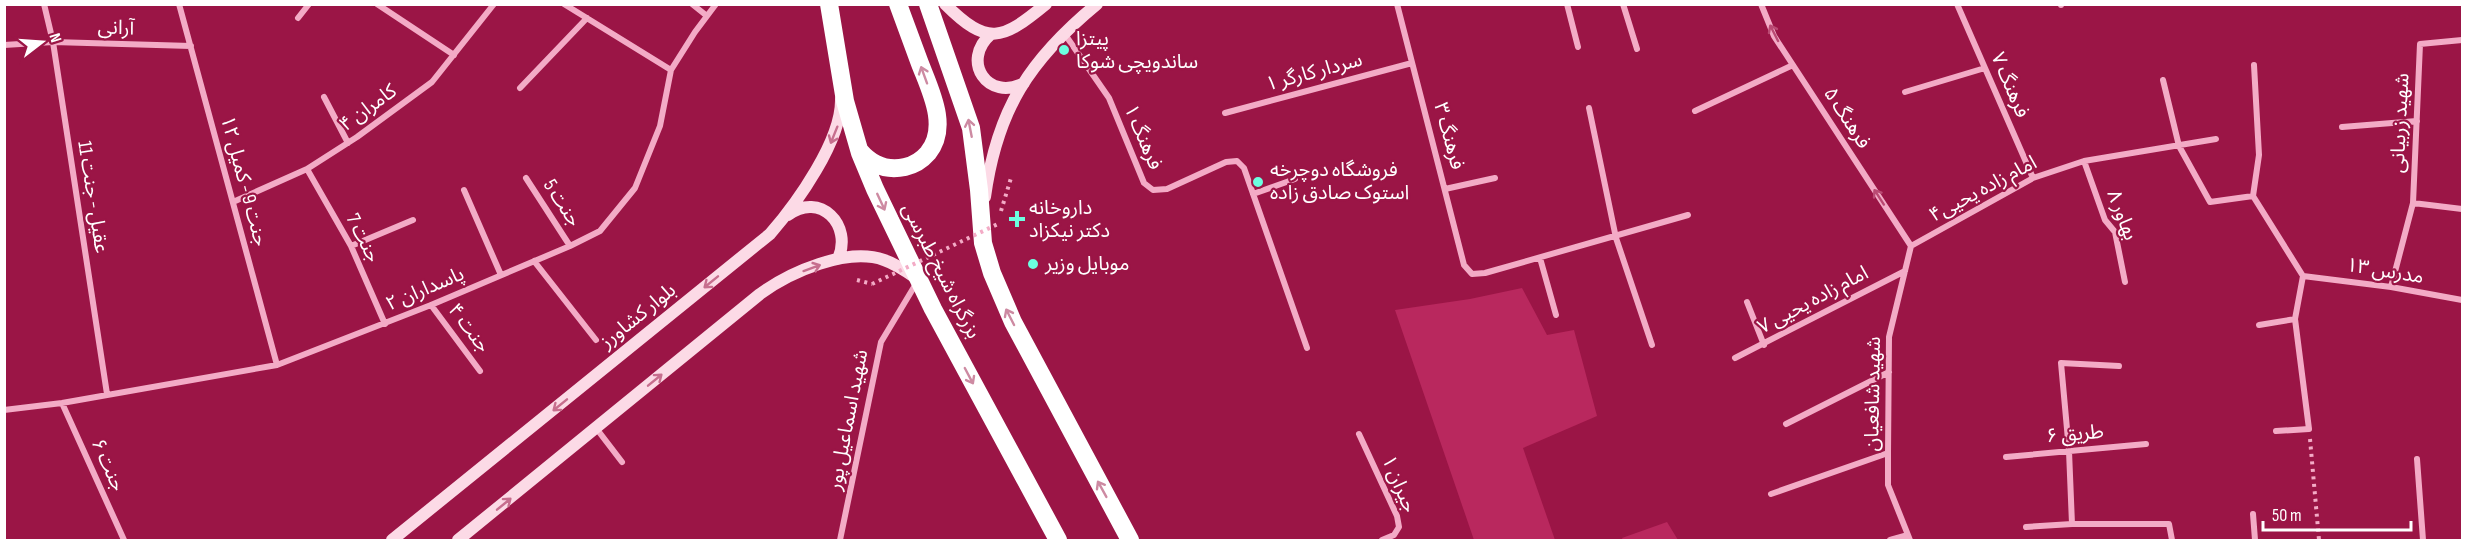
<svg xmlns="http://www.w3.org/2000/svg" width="2467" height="545" font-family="'Sofia Sans Condensed','Noto Sans Arabic',sans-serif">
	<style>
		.green { fill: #b9285e }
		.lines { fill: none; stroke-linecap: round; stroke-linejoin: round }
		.path { stroke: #f3abc6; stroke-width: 4; stroke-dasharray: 3 4.5; stroke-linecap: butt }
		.street { stroke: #f3abc6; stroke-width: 6 }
		.secondary { stroke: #fcdae6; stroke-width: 12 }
		.highway { stroke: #fff; stroke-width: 18 }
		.path-bridge { stroke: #f3abc6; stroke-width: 4; stroke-dasharray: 3 4.5; stroke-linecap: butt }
		.oneway { stroke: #ba4a73 }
		.oneway2 { stroke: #cd8aa2 }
		.oneway3 { stroke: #c76e8e }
		.poi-dot { fill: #6cffe0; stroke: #9b1546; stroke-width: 2 }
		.labels { text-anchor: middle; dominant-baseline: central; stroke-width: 4.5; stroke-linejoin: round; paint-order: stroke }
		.street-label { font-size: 20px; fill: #fff; stroke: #9b1546 }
		.poi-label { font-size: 20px; fill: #fff; stroke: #9b1546; text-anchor: start }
	</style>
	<rect width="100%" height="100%" fill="#9b1546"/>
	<!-- green -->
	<path class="green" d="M 1522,288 L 1547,335 L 1574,330 L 1597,416 L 1523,448 L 1555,540 L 1474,540 L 1395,310 L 1470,299 Z
		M 1667,522 L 1678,540 L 1623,540 L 1622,538 Z"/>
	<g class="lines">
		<!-- path -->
		<path class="path" d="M 1001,211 L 1011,178
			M 857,280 L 872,284
			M 2310,439 L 2319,540"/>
		<!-- street -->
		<path class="street" d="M 44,4 L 53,42 L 107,394
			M 179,4 L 277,365
			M 377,4 L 454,55
			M 564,4 L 671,70
			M 692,4 L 707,16
			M 1397,4 L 1464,265 L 1472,274 L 1485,273 L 1688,215
			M 1567,4 L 1578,47
			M 1623,4 L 1637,49
			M 1761,4 L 1774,36 L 1911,246
			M 1957,4 L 2033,178
			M 2061,4 L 2061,5
			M 298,18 L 309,4
			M 1064,33 L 1109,98 L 1144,183 L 1153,190 L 1167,189 L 1226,162 L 1237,161 L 1244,168 L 1307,348
			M 4,45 L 53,42 L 191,46
			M 2254,65 L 2259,155 L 2253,196 L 2303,276 L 2295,319 L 2259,325
			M 2163,80 L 2179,146 L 2210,202 L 2253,196
			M 520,88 L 587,18
			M 1905,92 L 1985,68
			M 324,97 L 348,143
			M 1589,108 L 1616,238 L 1652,345
			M 1695,111 L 1793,65
			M 1225,113 L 1412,63
			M 2342,127 L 2417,121
			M 2084,161 L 2105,220 L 2115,232 L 2125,282
			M 307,169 L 351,246 L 385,324
			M 526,178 L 570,246
			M 1445,189 L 1495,178
			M 464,190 L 501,275
			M 1253,194 L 1295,179
			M 233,202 L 307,169 L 357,137 L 432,82 L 494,4
			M 2413,203 L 2462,209
			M 351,246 L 413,220
			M 1911,246 L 2033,178 L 2084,161 L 2216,139
			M 1540,258 L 1556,315
			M 534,261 L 596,340
			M 2303,276 L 2391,287 L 2462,300
			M 2391,287 L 2413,203 L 2420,44 L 2462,40
			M 1747,302 L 1764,345
			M 431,305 L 480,371
			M 1735,358 L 1905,271
			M 62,403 L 124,540
			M 4,410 L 62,403 L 277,365 L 431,305 L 570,246 L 600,231 L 635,188 L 660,126 L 671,70 L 695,32 L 716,4
			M 1786,424 L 1889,372
			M 596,428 L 622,462
			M 2276,431 L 2309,429 L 2295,319
			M 1359,434 L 1397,516 L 1399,527 L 1394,535 L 1382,540
			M 2006,457 L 2146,444
			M 2417,459 L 2423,540
			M 1771,494 L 1888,453
			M 2253,514 L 2255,540
			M 2072,524 L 2069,451 L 2061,363 L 2119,366
			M 2026,527 L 2072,524 L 2169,524 L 2172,540
			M 840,540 L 881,342 L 917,282
			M 1890,540 L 1908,535
			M 1910,540 L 1888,485 L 1888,453 L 1889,337 L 1911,246"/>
		<!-- secondary -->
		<path class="secondary" d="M 945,4 C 988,47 1002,40 1046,4
			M 991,34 C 960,61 988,102 1024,83
			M 985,197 C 997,110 1029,60 1097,4
			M 788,215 C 820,191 853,225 838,259
			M 392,540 L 770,234 C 797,203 842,140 841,99
			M 458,540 L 760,294 C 790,272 847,247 884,260 C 896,264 906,271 916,278"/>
		<!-- highway -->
		<path class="highway" d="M 829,4 L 845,101 L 860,153 L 875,189 L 933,309 L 1058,540
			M 928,4 L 971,128 L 979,190 L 983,243 L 992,273 L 1013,322 L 1130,540
			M 860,151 C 872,165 887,171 905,167 C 914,165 922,160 928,153 C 950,126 929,88 919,61 C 912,42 905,23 898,4"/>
		<!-- path-bridge -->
		<path class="path-bridge" d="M 872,284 L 1000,223"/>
	</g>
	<!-- one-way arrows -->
	<defs><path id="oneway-shaft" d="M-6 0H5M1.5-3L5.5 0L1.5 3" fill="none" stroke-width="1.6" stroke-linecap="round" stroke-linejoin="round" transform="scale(1.5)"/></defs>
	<g class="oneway">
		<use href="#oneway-shaft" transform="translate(1774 33) rotate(-117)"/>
		<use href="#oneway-shaft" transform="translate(1879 197) rotate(-123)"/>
	</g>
	<g class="oneway2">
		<use href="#oneway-shaft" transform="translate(924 75) rotate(-110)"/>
		<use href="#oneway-shaft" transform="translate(970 128) rotate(-101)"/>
		<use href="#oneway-shaft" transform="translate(881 202) rotate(65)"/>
		<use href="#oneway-shaft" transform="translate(1010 317) rotate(-117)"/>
		<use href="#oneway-shaft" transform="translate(969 376) rotate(62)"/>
		<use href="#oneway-shaft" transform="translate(1102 489) rotate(-119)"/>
	</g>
	<g class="oneway3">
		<use href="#oneway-shaft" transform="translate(834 135) rotate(112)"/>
		<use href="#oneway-shaft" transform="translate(812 268) rotate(-20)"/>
		<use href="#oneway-shaft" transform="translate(711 282) rotate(141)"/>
		<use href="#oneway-shaft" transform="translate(655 380) rotate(-39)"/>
		<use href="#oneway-shaft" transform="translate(560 405) rotate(141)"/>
		<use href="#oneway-shaft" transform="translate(504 504) rotate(-39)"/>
	</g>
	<!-- markers -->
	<g class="poi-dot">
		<circle cx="1064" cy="50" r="6"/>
		<circle cx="1258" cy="182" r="6"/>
		<path d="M1014 210h6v6h6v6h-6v6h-6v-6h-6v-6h6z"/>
		<circle cx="1033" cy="264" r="6"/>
	</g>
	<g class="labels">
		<!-- street labels -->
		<g class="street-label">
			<text transform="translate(116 28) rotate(2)">آرانی</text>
			<text transform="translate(1314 72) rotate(-15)">سردار کارگر ۱</text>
			<text transform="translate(2010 85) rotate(67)">فرهنگ ۷</text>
			<text transform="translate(368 108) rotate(-36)">کامران ۴</text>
			<text transform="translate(1847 118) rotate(57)">فرهنگ ۵</text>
			<text transform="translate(2400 123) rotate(-87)">شهید زربیانی</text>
			<text transform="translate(1449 136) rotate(75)">فرهنگ ۳</text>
			<text transform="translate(1143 137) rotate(67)">فرهنگ ۱</text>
			<text transform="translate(244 181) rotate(75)">جنت 9 - کمیل ۱۲</text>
			<text transform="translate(1983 189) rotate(-28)">امام زاده یحیی۴</text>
			<text transform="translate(93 197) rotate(81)">عقیل - جنت 11</text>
			<text transform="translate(562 203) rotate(57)">جنت 5</text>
			<text transform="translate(2122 215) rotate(69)">بهاور ۸</text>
			<text transform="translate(363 238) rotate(63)">جنت 7</text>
			<text transform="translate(941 271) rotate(63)">بزرگراه شیخ طبرسی</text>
			<text transform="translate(2385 271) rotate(9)">مدرس ۱۳</text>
			<text transform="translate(425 289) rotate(-23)">پاسداران ۲</text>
			<text transform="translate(1813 300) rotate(-28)">امام زاده یحیی ۷</text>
			<text transform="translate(638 316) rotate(-39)">بلوار کشاورز</text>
			<text transform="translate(469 328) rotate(53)">جنت ۴</text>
			<text transform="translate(1873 394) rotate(-89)">شهید شافعیان</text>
			<text transform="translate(848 420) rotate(-79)">شهید اسماعیل پور</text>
			<text transform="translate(2075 434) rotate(-5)">طریق ۶</text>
			<text transform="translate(108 465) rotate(66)">جنت ۶</text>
			<text transform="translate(1399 484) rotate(67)">جیران ۱</text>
		</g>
		<!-- poi labels -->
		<g class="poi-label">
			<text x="1076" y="39">پیتزا<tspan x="1076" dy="23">ساندویچی شوکا</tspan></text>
			<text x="1270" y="170">فروشگاه دوچرخه<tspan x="1270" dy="23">استوک صادق زاده</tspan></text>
			<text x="1029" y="208">داروخانه<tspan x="1029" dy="23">دکتر نیکزاد</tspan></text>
			<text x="1045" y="264">موبایل وزیر</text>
		</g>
	</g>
	<!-- border -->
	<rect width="2467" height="545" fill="none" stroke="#ffffff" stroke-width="12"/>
	<!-- north arrow -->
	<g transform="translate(42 42) rotate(73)" stroke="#9b1546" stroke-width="4.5" paint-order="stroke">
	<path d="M0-4.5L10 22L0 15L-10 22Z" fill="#ffffff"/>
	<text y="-9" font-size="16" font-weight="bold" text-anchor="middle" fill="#ffffff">N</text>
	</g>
	<!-- scale -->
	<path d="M2263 521v9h148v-9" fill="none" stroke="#ffffff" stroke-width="3"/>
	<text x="2272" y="521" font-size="18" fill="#ffffff" stroke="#9b1546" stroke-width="4.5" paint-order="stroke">50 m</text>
</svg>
